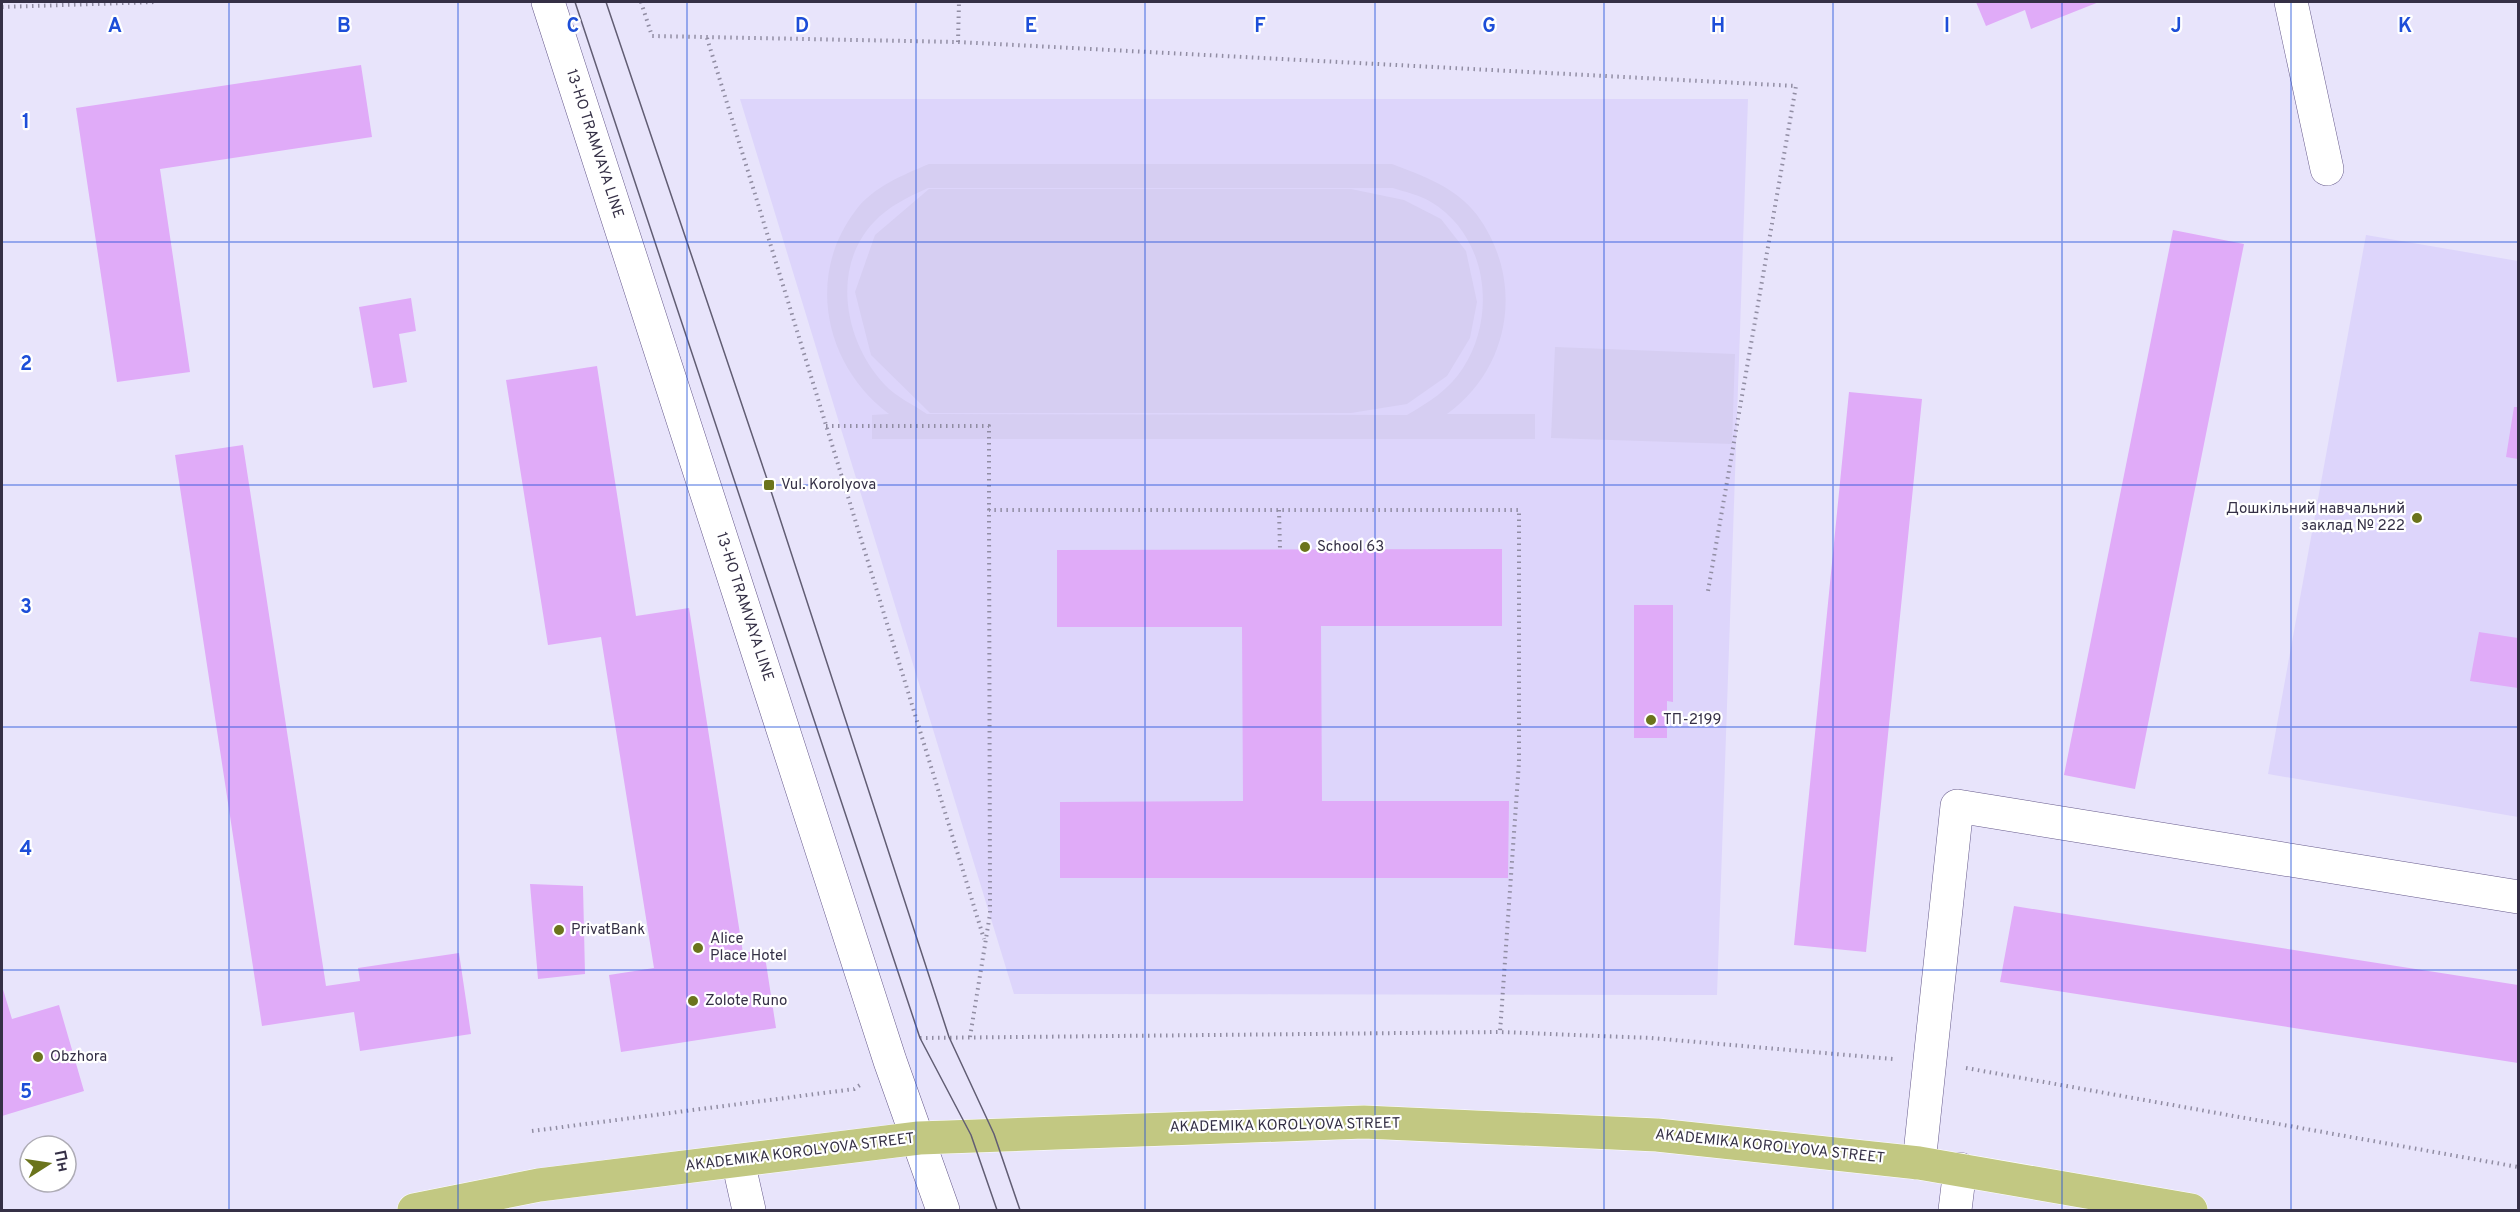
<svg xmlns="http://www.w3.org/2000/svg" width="2520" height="1212" font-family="Overpass,sans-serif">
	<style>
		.built { fill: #ddd5fb }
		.green { fill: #d6cef2; fill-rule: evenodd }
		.building { fill: #e0abf8 }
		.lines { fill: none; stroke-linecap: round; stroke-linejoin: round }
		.minor-casing { stroke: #665a8b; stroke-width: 34 }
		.major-casing { stroke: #fff; stroke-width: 34 }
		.path { stroke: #918da3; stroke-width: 4; stroke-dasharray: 1.5 4.5; stroke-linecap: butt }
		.minor { stroke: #fff; stroke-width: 33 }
		.major { stroke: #c2c882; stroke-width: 33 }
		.tram { stroke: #615d73; stroke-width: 1.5 }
		.grid { fill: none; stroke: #1d4ed8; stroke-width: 1.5; stroke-opacity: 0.55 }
		.poi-dot { fill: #6b741c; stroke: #fff; stroke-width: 2 }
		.labels { text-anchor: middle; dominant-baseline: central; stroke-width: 4.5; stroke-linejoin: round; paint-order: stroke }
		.street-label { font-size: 15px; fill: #353046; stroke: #fff }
		.poi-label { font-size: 15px; fill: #353046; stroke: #fff; text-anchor: start }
		.grid-label { font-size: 20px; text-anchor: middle; font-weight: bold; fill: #1d4ed8; stroke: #fff; stroke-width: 4.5; stroke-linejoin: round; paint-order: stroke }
	</style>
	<rect width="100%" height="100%" fill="#e8e4fb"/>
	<!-- built -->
	<path class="built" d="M 740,99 L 1748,99 L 1717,995 L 1014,994 Z
		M 2366,235 L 2518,261 L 2518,817 L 2268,774 Z"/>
	<!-- green -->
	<path class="green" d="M 929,164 L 1392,164 C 1423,176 1456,187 1477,215 C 1525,280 1511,368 1447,414 L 1535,414 L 1535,439 L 872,439 L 872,415 L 889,414 C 825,366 805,276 856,210 C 873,187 903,175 929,164 ZM 928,188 L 1393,188 C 1405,192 1420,195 1431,202 C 1488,236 1497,316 1463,368 C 1449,390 1429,402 1407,415 L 927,414 C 914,405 896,397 885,385 C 845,343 830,268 874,222 C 889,206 908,197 928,188 Z
		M 929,189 L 1351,189 L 1404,200 L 1441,219 L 1466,251 L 1477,302 L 1470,338 L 1447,376 L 1407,404 L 1351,413 L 930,413 L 871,355 L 855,292 L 875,235 Z
		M 1555,347 L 1735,354 L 1732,444 L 1551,438 Z"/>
	<!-- building -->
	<path class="building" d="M 1976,2 L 2099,2 L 2031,29 L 2025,10 L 1986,26 Z
		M 361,65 L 372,137 L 160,169 L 190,372 L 117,382 L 76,108 Z
		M 2173,230 L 2244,244 L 2135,789 L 2064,775 Z
		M 411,298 L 416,331 L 399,334 L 407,382 L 373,388 L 359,307 Z
		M 597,366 L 636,616 L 689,608 L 743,953 L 764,950 L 776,1028 L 621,1052 L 609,975 L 654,968 L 601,637 L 548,645 L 506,380 Z
		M 1849,392 L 1922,399 L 1866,952 L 1794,945 Z
		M 2514,407 L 2518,407 L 2518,459 L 2506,457 Z
		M 243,445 L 326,986 L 360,981 L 358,968 L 459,953 L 471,1034 L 360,1051 L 354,1012 L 262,1026 L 175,455 Z
		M 1502,549 L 1502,626 L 1321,626 L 1322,801 L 1509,801 L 1508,878 L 1060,878 L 1060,802 L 1243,801 L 1242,627 L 1057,627 L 1057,550 Z
		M 1634,605 L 1673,605 L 1673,702 L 1667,701 L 1667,738 L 1634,738 Z
		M 2479,632 L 2518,638 L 2518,688 L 2470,681 Z
		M 530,884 L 583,886 L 585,974 L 538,979 Z
		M 2014,906 L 2518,985 L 2518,1063 L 2000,982 Z
		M 2,986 L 12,1019 L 59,1005 L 84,1091 L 2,1116 Z"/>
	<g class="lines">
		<defs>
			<path id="minor" d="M 548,2 L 890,1061 L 943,1210
				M 2291,2 L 2327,169
				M 738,1161 L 749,1210
				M 1919,1163 L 1957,806 L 2518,897
				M 1955,1210 L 1960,1169"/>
			<path id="major" d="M 414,1210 L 539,1185 L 919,1138 L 1364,1122 L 1657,1135 L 1919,1163 L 2191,1210"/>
		</defs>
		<!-- minor casing -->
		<use href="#minor" class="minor-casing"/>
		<!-- major casing -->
		<use href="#major" class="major-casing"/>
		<!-- path -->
		<path class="path" d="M 641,2 L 652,36 L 958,42 L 1796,86 L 1708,591
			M 2,7 L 156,2
			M 707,38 L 984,939
			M 958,42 L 959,2
			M 826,426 L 989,426 L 989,510
			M 1279,510 L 1280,549
			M 970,1037 L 990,914 L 989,510 L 1519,510 L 1519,762 L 1500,1032
			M 920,1038 L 1500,1032 L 1651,1038 L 1893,1059
			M 1966,1068 L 2518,1167
			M 532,1131 L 854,1089 L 860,1085"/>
		<!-- minor -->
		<use href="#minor" class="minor"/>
		<!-- major -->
		<use href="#major" class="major"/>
		<!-- tram -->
		<path class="tram" d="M 575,2 L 920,1038 L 971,1135 L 997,1210
			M 606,2 L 769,485 L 949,1037 L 994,1134 L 1020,1210"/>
	</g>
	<!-- grid -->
	<path class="grid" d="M 229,2 L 229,1210M 458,2 L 458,1210M 687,2 L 687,1210M 916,2 L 916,1210M 1145,2 L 1145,1210M 1375,2 L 1375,1210M 1604,2 L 1604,1210M 1833,2 L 1833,1210M 2062,2 L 2062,1210M 2291,2 L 2291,1210M 2,242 L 2518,242M 2,485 L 2518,485M 2,727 L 2518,727M 2,970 L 2518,970"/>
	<!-- markers -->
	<g class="poi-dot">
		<rect x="763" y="479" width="12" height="12" rx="3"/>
		<circle cx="2417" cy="518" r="6"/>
		<circle cx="1305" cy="547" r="6"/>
		<circle cx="1651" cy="720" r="6"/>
		<circle cx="559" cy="930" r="6"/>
		<circle cx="698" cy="948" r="6"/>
		<circle cx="693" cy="1001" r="6"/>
		<circle cx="38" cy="1057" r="6"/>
	</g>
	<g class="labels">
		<!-- street labels -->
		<g class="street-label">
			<text transform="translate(594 144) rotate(72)">13-HO TRAMVAYA LINE</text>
			<text transform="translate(744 607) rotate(72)">13-HO TRAMVAYA LINE</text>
			<text transform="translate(1285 1126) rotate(-1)">AKADEMIKA KOROLYOVA STREET</text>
			<text transform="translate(1770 1147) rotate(6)">AKADEMIKA KOROLYOVA STREET</text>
			<text transform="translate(800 1153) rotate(-7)">AKADEMIKA KOROLYOVA STREET</text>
		</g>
		<!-- poi labels -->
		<g class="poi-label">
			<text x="781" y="485">Vul. Korolyova</text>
			<text x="2405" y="509" text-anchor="end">Дошкільний навчальний<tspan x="2405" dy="17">заклад № 222</tspan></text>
			<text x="1317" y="547">School 63</text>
			<text x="1663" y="720">ТП-2199</text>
			<text x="571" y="930">PrivatBank</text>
			<text x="710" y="939">Alice<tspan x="710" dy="17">Place Hotel</tspan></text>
			<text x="705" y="1001">Zolote Runo</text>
			<text x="50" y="1057">Obzhora</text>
		</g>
	</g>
	<g class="grid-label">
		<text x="115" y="32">A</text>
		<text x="344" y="32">B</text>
		<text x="573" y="32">C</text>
		<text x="802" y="32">D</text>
		<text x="1031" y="32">E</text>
		<text x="1260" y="32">F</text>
		<text x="1489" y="32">G</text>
		<text x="1718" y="32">H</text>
		<text x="1947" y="32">I</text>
		<text x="2176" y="32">J</text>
		<text x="2405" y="32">K</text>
		<text x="26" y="128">1</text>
		<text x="26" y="370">2</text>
		<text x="26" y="613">3</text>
		<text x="26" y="855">4</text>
		<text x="26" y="1098">5</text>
	</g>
	<!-- border -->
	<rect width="2520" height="1212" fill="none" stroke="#353046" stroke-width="6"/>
	<!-- north arrow -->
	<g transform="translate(48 1164) rotate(78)"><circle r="28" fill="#ffffff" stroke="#aeacb5" stroke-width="1.5"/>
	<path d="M0-4.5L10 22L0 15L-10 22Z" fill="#6b741c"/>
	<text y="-9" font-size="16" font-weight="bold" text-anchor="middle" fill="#353046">Пн</text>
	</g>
</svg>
